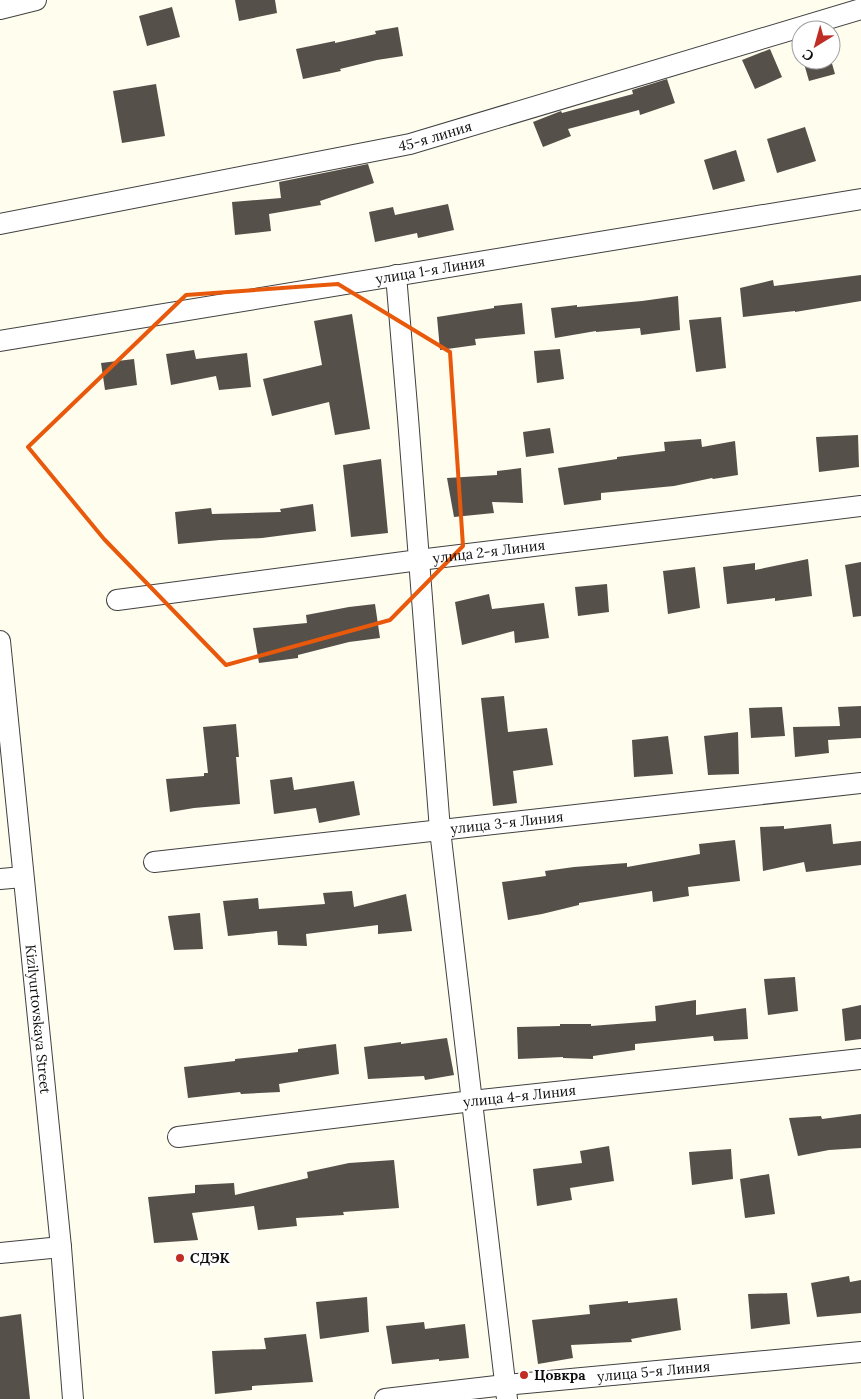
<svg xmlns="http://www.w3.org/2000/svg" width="861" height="1399" font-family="Lora,serif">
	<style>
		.building { fill: #56504a }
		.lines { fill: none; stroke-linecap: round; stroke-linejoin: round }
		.street-casing { stroke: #414141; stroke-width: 22 }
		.street { stroke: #fff; stroke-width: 20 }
		.marked { fill: none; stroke: #e8590c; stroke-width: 4; stroke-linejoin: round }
		.poi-dot { fill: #bf2d24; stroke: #fff; stroke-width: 2 }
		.labels { text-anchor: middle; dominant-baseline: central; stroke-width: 5; stroke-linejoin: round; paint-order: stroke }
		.street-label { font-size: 14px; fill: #0e0e0e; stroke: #fff }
		.poi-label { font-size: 14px; font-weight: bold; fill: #0e0e0e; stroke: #fff; text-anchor: start }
	</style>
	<rect width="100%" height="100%" fill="#fffdee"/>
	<!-- building -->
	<path class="building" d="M 235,0 L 275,0 L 277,13 L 239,21 Z
		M 172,7 L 180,37 L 147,46 L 139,16 Z
		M 398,27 L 403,56 L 377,60 L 340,69 L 341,71 L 303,79 L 296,49 L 335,41 L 335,43 L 376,34 L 375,31 Z
		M 770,49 L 782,77 L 755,89 L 742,60 Z
		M 803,60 L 831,60 L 835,74 L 809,81 Z
		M 667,79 L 675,103 L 640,115 L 639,110 L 568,129 L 571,136 L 543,147 L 533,122 L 561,111 L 562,113 L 633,94 L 632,90 Z
		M 156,84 L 165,136 L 122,143 L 113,91 Z
		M 805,127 L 816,161 L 777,173 L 767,139 Z
		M 736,150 L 745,181 L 713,190 L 704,160 Z
		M 368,164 L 374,183 L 320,201 L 321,205 L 269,214 L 271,231 L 235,235 L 232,202 L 281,198 L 279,182 Z
		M 448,204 L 454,230 L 418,238 L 417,233 L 375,242 L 369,212 L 393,207 L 395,215 Z
		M 861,275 L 861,301 L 795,312 L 795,311 L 743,317 L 740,288 L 773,280 L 774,286 Z
		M 678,296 L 680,330 L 641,335 L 640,328 L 596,332 L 596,331 L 555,338 L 551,308 L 577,305 L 577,307 L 642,301 Z
		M 522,303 L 525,334 L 475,339 L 476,345 L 440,350 L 437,317 L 494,308 L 494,306 Z
		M 352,314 L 370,429 L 335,435 L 329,402 L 272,416 L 263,379 L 322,365 L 314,321 Z
		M 721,317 L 726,368 L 696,372 L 689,320 Z
		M 560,349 L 564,379 L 537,383 L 534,351 Z
		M 194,350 L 196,359 L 247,353 L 251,387 L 219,390 L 216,376 L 171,385 L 166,354 Z
		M 134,359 L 137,385 L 105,390 L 101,363 Z
		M 550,428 L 554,453 L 526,457 L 523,432 Z
		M 858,435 L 859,467 L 819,472 L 816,437 Z
		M 701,439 L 702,447 L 735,441 L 738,475 L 713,479 L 712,478 L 674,486 L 601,493 L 601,500 L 564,505 L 558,468 L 617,459 L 617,457 L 665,451 L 664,442 Z
		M 381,459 L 388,533 L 351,537 L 343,465 Z
		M 521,468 L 523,503 L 492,502 L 494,513 L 454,517 L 447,478 L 497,475 L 497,471 Z
		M 313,504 L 316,531 L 262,538 L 220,540 L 178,544 L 175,512 L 211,508 L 212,514 L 281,512 L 280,509 Z
		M 808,559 L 812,596 L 775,601 L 775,598 L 727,604 L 723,567 L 755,563 L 755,570 Z
		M 861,562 L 861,616 L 853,617 L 845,565 Z
		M 695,567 L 700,608 L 668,614 L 663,571 Z
		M 607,584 L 609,612 L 578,616 L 575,587 Z
		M 489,594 L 492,609 L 544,603 L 549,638 L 515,643 L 514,631 L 462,645 L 455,602 Z
		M 375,604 L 380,638 L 349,642 L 298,655 L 298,658 L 259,663 L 253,628 L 307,623 L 306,615 L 349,607 Z
		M 504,696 L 508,732 L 547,728 L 553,765 L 513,771 L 517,803 L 493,806 L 481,698 Z
		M 861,706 L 861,738 L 828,740 L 829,753 L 795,757 L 793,727 L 840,726 L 838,707 Z
		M 782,707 L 785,736 L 751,738 L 749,708 Z
		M 236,724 L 239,757 L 236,757 L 240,804 L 194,808 L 170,812 L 166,779 L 204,776 L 204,773 L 208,773 L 203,727 Z
		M 738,732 L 739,774 L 708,775 L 704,736 Z
		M 668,736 L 673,774 L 634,777 L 632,740 Z
		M 292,777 L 294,790 L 354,781 L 360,815 L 319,823 L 316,808 L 274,814 L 270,780 Z
		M 831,824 L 833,844 L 861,841 L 861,865 L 806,872 L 804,862 L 763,871 L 760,827 L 784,826 L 784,829 Z
		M 735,840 L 740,881 L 688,887 L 689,896 L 653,902 L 652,891 L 579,903 L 579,905 L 542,914 L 508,920 L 502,882 L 546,876 L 545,871 L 574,867 L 627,863 L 627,867 L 700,854 L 699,844 Z
		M 352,891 L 354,907 L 406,894 L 412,931 L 378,934 L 378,925 L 306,934 L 307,946 L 278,945 L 277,931 L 228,936 L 223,901 L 258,898 L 259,909 L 325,904 L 323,893 Z
		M 200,913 L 203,949 L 174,950 L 168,916 Z
		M 795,977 L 798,1011 L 768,1015 L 764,979 Z
		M 696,1000 L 696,1015 L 746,1008 L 748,1039 L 714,1041 L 713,1036 L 635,1044 L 635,1050 L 593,1056 L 593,1059 L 563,1058 L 563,1057 L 518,1059 L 517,1027 L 560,1026 L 560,1024 L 591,1024 L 591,1026 L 656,1021 L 655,1006 Z
		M 861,1005 L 861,1039 L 845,1041 L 842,1009 Z
		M 447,1038 L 454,1075 L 425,1080 L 424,1076 L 368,1079 L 364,1047 L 401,1042 L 401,1044 Z
		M 336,1044 L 339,1074 L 279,1084 L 280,1092 L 241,1094 L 240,1092 L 188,1098 L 184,1067 L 235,1061 L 235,1059 L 298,1052 L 298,1049 Z
		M 861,1114 L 861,1148 L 829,1150 L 798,1156 L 789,1118 L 821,1116 L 822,1119 Z
		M 609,1146 L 614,1181 L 570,1188 L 572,1200 L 537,1206 L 533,1169 L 582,1163 L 580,1151 Z
		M 731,1149 L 733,1179 L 692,1185 L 689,1152 Z
		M 394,1160 L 399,1208 L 343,1212 L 344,1215 L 296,1218 L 297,1226 L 258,1230 L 254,1206 L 192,1213 L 198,1240 L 154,1243 L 148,1197 L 195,1193 L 195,1185 L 234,1183 L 235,1195 L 308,1178 L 307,1172 L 349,1163 Z
		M 769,1174 L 775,1214 L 745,1218 L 740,1179 Z
		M 849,1276 L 850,1282 L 861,1280 L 861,1313 L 817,1317 L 811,1283 Z
		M 787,1293 L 790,1324 L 751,1329 L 748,1294 Z
		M 367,1297 L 369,1332 L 320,1339 L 316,1302 Z
		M 677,1298 L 681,1330 L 631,1339 L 632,1342 L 571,1345 L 573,1358 L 538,1364 L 532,1320 L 590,1314 L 589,1305 L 628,1301 L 628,1303 Z
		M 21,1314 L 30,1399 L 0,1399 L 0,1317 Z
		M 424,1322 L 425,1329 L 465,1324 L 469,1358 L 439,1361 L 439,1359 L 392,1364 L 386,1326 Z
		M 306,1334 L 313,1382 L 252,1386 L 252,1390 L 215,1394 L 212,1351 L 266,1349 L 264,1338 Z"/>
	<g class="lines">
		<defs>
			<g id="street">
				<path d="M 0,9 L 36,0"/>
				<path id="s1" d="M 0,224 L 410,144 L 861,9"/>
				<path d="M 396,275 L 408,418 L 440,830 L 507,1399"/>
				<path id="s2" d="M 0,341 L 861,199"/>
				<path id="s3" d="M 117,600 L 419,560 L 861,506"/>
				<path id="s4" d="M 0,641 L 61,1247 L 73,1399"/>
				<path id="s5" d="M 154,862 L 861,783"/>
				<path d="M 0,879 L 23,877"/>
				<path id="s6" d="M 178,1137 L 472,1101 L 861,1059"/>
				<path d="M 0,1253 L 61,1247"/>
				<path id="s7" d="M 385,1399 L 505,1385 L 861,1352"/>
			</g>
		</defs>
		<!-- street casing -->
		<use href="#street" class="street-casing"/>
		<!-- street -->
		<use href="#street" class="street"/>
	</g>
	<!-- marked area -->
	<path class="marked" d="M 338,284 L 450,352 L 463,546 L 390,620 L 226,665 L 104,539 L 28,447 L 186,295 Z"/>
	<!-- markers -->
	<g class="poi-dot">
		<circle cx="180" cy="1258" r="5"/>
		<circle cx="524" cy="1375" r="5"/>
	</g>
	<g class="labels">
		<!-- street labels -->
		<g class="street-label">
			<text stroke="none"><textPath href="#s1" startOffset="444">45-я линия</textPath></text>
			<text stroke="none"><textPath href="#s2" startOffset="436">улица 1-я Линия</textPath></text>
			<text stroke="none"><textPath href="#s3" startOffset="375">улица 2-я Линия</textPath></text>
			<text stroke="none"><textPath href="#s5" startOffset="355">улица 3-я Линия</textPath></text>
			<text stroke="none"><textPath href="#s4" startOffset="380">Kizilyurtovskaya Street</textPath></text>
			<text stroke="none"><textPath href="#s6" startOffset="344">улица 4-я Линия</textPath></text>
			<text stroke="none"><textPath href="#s7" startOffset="270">улица 5-я Линия</textPath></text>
		</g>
		<!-- poi labels -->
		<g class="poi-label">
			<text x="190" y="1258">СДЭК</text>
			<text x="534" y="1375">Цовкра</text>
		</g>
	</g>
	<!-- north arrow -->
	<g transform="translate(816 45) rotate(217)"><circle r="24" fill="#ffffff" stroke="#9f9f9f"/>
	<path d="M0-4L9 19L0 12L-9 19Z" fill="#bf2d24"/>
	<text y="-8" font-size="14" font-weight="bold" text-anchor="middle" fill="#0e0e0e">С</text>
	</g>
</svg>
